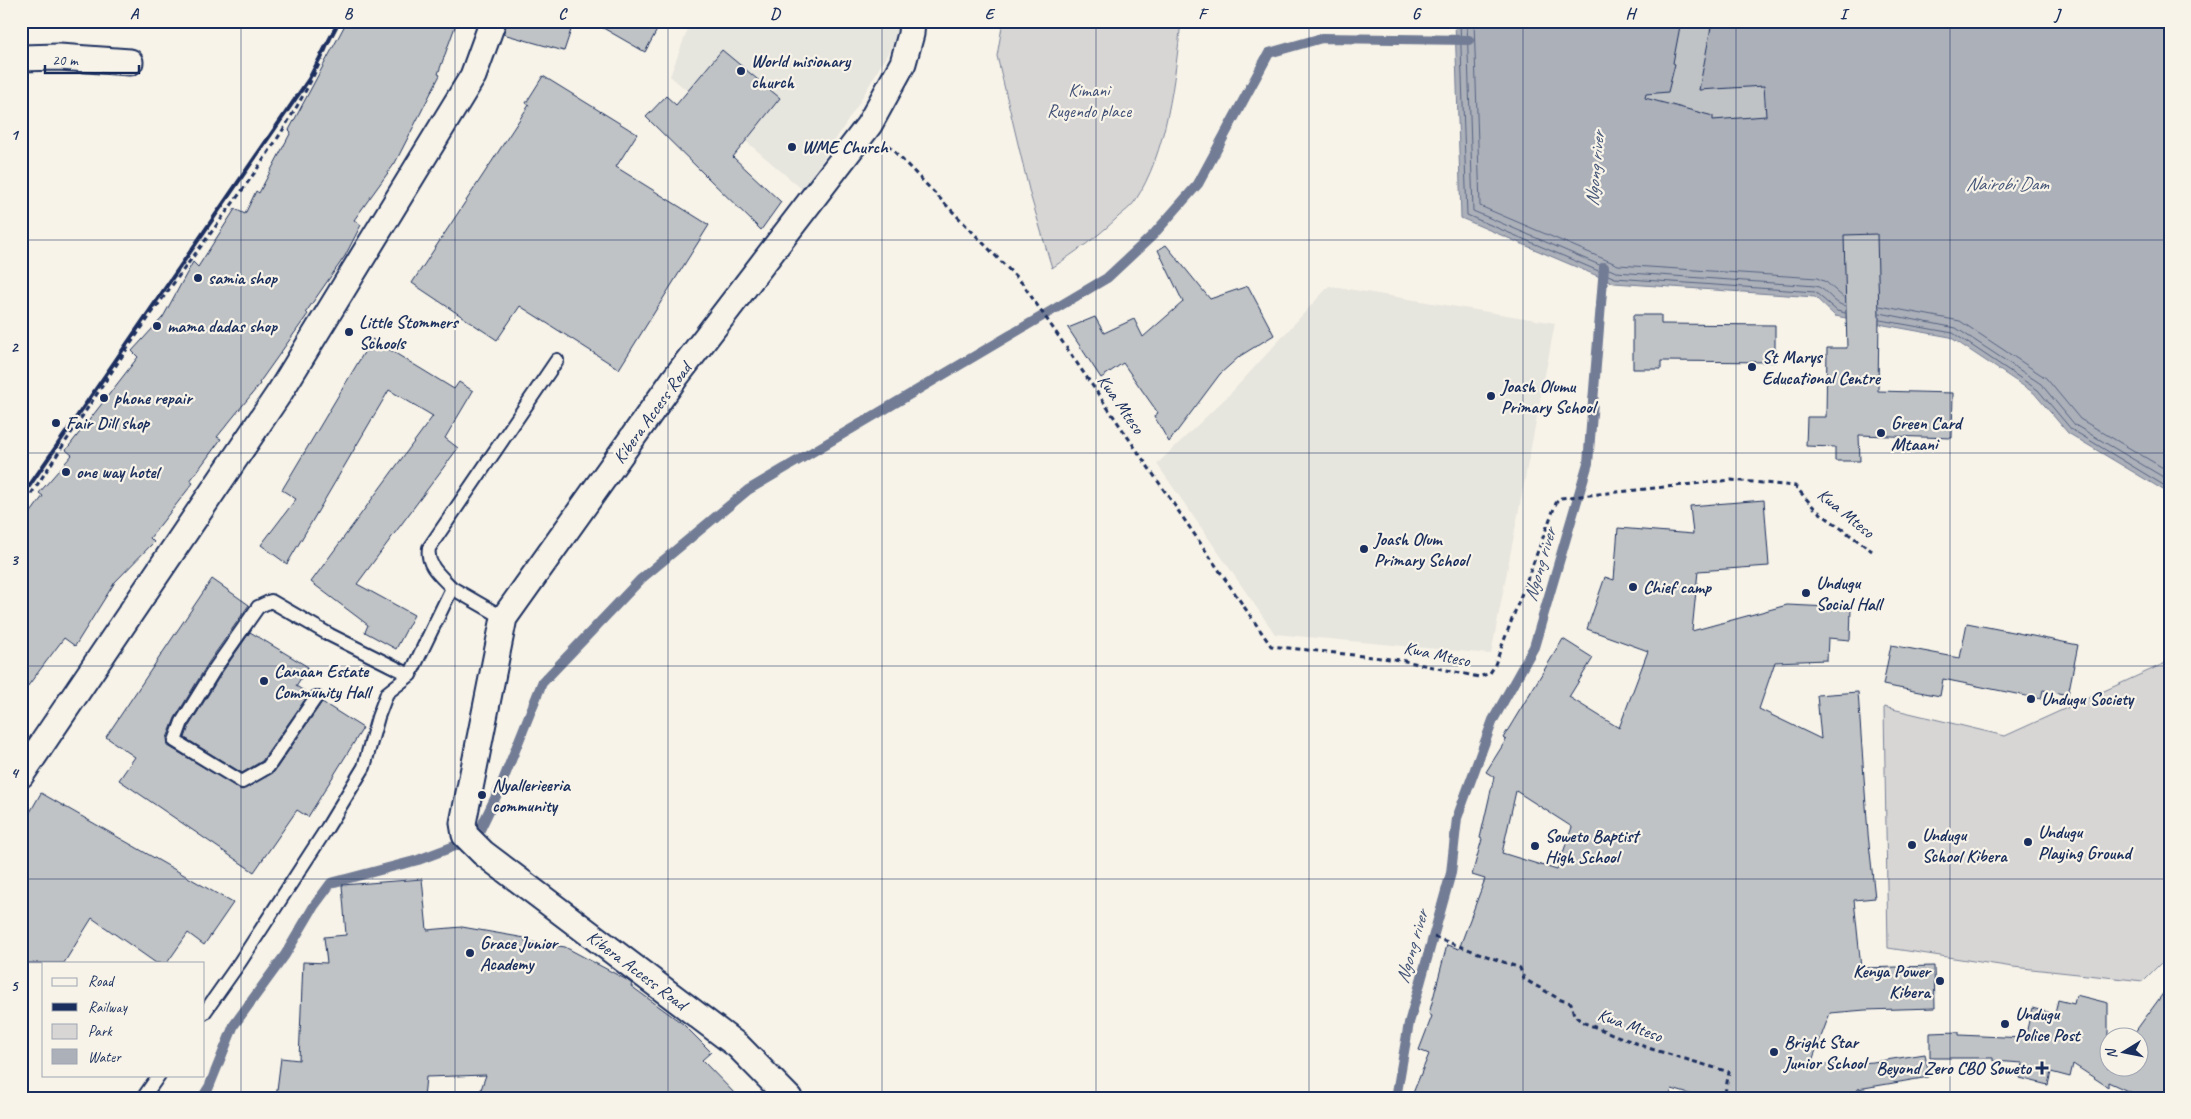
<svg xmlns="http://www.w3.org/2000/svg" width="2191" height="1119" font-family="Caveat,sans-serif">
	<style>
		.built { fill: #e6e5de }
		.green { fill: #d7d6d4; stroke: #798299 }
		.water { fill: #acb0b9; stroke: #727c95 }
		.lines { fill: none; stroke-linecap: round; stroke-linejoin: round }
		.shore { stroke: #556382; stroke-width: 1 }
		.stream { stroke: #727c95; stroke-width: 10 }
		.building { fill: #c0c3c5; stroke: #1b2f5e; fill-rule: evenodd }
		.service-casing { stroke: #1b2f5e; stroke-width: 16 }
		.minor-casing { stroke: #1b2f5e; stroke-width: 29 }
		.path { stroke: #1b2f5e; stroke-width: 3; stroke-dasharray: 5 4; stroke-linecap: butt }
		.service { stroke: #f7f3e8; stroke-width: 12 }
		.minor { stroke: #f7f3e8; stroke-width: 25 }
		.rail { stroke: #1b2f5e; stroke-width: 4 }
		.grid { fill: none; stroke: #1b2f5e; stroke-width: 1; stroke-opacity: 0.55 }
		.poi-dot { fill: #1b2f5e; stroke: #f7f3e8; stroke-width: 2 }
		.labels { text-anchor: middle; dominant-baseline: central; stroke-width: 4.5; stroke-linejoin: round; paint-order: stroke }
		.poi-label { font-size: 18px; font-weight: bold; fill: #1b2f5e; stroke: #f7f3e8; text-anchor: start }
		.park-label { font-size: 18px; fill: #415076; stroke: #f7f3e8 }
		.street-label { font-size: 18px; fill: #1b2f5e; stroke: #f7f3e8 }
		.water-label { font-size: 19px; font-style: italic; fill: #465679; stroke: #f7f3e8 }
		.neatline { fill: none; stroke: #1b2f5e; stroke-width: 2 }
		.grid-label { font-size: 16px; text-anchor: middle; font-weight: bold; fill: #1b2f5e }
	</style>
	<rect width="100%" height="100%" fill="#f7f3e8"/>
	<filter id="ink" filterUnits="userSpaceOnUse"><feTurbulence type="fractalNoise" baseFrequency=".02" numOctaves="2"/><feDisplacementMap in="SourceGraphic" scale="10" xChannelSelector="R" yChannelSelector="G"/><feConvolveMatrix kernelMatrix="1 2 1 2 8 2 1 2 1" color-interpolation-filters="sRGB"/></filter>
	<g filter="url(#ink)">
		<!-- built -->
		<path class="built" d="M 691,21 L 899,21 L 900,24 L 897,37 L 859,103 L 803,190 L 670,76 Z
			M 1329,286 L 1555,323 L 1491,654 L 1275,634 L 1157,464 L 1231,393 Z"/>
		<!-- green -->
		<path class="green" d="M 1003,21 L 1181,21 C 1175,79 1167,152 1135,201 C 1131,207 1124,212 1118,217 C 1098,237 1075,252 1052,268 L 1030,194 L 997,56 Z
			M 2170,661 L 2170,954 L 2143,981 L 2013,967 L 1888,948 L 1884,707 L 2005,736 Z"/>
		<!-- water -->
		<path class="water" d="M 1455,21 L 2170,21 L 2170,494 L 2068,433 L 2034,393 L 1950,337 L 1835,316 L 1815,297 L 1614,283 L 1461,218 Z"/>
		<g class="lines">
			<!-- shore -->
			<path class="shore" d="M 1460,21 L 1467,215 L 1615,278 L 1815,292 L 1837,311 L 1845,313
				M 1467,21 L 1473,211 L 1616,272 L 1816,286 C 1827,289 1833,304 1845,306
				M 1474,21 L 1480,206 L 1618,265 L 1817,278 L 1826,282 L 1844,298
				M 1880,306 L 1960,321 L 2046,378 L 2080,419 L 2170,472
				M 1880,313 L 1956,328 L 2041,384 L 2075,425 L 2170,481
				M 1880,320 L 1953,333 L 2038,390 L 2071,429 L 2170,489"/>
			<!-- stream -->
			<path class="stream" d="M 202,1098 L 209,1087 L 234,1025 L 285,955 L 314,906 L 331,883 L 418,860 L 476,838 L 500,788 L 542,683 L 641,579 L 748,490 L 1107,278 L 1153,235 L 1198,184 L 1269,53 L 1322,38 L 1469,40
				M 1396,1098 L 1409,1023 L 1451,873 L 1457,818 L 1493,720 L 1534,647 L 1588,463 L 1604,267"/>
		</g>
		<!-- building -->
		<path class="building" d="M 347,21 L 457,21 L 438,74 L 440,75 L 395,163 L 354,220 L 361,225 L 345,256 L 306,312 L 308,314 L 259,383 L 260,384 L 217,437 L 221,439 L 190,481 L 193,483 L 150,538 L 154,542 L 115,582 L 75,646 L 64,638 L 21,695 L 21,526 L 43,496 L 39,493 L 72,455 L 66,450 L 138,357 L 132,351 L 163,317 L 193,262 L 198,267 L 235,209 L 245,214 L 256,191 L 259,193 L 291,132 L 289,130 Z
			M 507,21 L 574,21 L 564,51 L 503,34 Z
			M 591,21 L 662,21 L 645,52 Z
			M 1681,21 L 1711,27 L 1699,90 L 1764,86 L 1766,116 L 1713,120 L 1713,116 L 1645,98 L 1646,94 L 1668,92 L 1675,64 L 1673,63 Z
			M 722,50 L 780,98 L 733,157 L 781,202 L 761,230 L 646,117 L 666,96 L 676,105 Z
			M 543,76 L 637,134 L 616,167 L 709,225 L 619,369 L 520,306 L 497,340 L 412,283 L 529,105 L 526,103 Z
			M 1877,234 L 1879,317 L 1878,391 L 1953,393 L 1952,438 L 1859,435 L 1860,461 L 1835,461 L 1835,447 L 1806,446 L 1807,417 L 1826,417 L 1827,348 L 1847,348 L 1844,235 Z
			M 1166,245 L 1210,299 L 1248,286 L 1274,335 L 1240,356 L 1220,374 L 1169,442 L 1154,416 L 1158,413 L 1123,363 L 1101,378 L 1068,328 L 1095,317 L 1104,333 L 1134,319 L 1143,337 L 1183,302 L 1158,250 Z
			M 1633,315 L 1661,315 L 1661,324 L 1775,325 L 1775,362 L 1661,361 L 1661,369 L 1633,369 Z
			M 372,339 L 454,389 L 459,382 L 473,391 L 445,438 L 458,448 L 357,584 L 414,615 L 396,649 L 365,632 L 368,625 L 311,582 L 433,416 L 389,390 L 287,564 L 261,545 L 296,499 L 282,490 Z
			M 1764,500 L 1769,566 L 1698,571 L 1692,631 L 1787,605 L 1851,608 L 1850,640 L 1828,638 L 1827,660 L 1775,662 L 1759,709 L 1821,739 L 1817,695 L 1858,692 L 1868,834 L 1875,898 L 1854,900 L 1861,968 L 1934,966 L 1935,1008 L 1865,1010 L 1830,1013 L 1810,1066 L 1873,1062 L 1925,1054 L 1929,1077 L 1858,1089 L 1857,1092 L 1818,1098 L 1703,1098 L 1672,1089 L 1669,1098 L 1411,1098 L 1429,1054 L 1419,1050 L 1432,1016 L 1429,1014 L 1447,945 L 1459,949 L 1485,879 L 1472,875 L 1482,839 L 1480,838 L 1494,777 L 1486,772 L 1506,740 L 1503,738 L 1563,639 L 1593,658 L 1569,697 L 1619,728 L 1648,651 L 1587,629 L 1605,577 L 1614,580 L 1618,528 L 1693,534 L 1690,506 ZM 1516,791 L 1572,827 L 1557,870 L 1502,853 Z
			M 212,579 L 249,605 L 209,662 L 175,718 L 167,738 L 168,746 L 242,790 L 274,772 L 322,702 L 363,728 L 308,817 L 297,810 L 254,872 L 119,780 L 135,757 L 106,737 Z
			M 1967,623 L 2078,645 L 2068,695 L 2043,690 L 2041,699 L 1943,679 L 1940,696 L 1883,685 L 1891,645 L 1960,658 Z
			M 250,632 L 308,667 L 296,686 L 309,694 L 262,761 L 242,773 L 185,738 L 189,726 L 223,671 Z
			M 41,793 L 233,903 L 204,945 L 188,933 L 167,963 L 156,963 L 92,918 L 64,963 L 21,963 L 21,828 Z
			M 422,879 L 427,930 L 462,927 L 525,938 L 525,941 L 565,947 L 627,980 L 632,984 L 631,986 L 683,1024 L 711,1052 L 702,1060 L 739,1098 L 478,1098 L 486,1075 L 426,1077 L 424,1098 L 276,1098 L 281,1058 L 299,1060 L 303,962 L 327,963 L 324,937 L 346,935 L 342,885 Z
			M 2170,984 L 2170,1098 L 2143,1098 L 2108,1082 L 2108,1087 L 2073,1064 L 2070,1077 L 2051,1072 L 2048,1085 L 2020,1078 L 2023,1063 L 1993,1061 L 1993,1058 L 1930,1058 L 1930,1033 L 1959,1032 L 1959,1035 L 2025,1038 L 2032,1008 L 2055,1014 L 2058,1000 L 2074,1004 L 2076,995 L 2108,1003 L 2108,1069 L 2110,1066 L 2138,1066 L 2138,1036 L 2132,1036 Z"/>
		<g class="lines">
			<defs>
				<path id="service" d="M 452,588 C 441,576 426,566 429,548 L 557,360
					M 316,697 L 268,767 L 242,782 L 175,741 L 182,722 L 216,667 L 258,607 L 271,601 L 330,635 L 410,675
					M 204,1013 L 240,962 L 327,828 L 364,767 L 378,717 L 387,693 L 410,675 L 452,588 L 504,618
					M 143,1098 L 159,1075"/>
				<path id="minor" d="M 21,58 L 59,57 L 130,62
					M 21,775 L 280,392 L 473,76 L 493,21
					M 789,1098 L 738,1046 L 483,853 L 465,835 L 463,823 L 504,618 L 675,378 L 869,125 L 903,63 L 911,34 L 912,21"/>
			</defs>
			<!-- service casing -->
			<use href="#service" class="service-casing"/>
			<!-- minor casing -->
			<use href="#minor" class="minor-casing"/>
			<!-- path -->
			<path class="path" d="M 888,145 L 1022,283 L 1271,646 L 1400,660 L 1479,677 L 1490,673 L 1494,667 L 1556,503 L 1561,498 L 1731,480 L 1795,486 L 1816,510 L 1872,551
				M 21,509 C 69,438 114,365 165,295 C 227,209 301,122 337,21
				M 1434,937 L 1520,968 L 1524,979 L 1561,1000 L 1571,1003 L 1574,1015 L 1582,1022 L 1648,1048 L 1729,1072 L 1724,1098"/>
			<!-- service -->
			<use href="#service" class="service"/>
			<!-- minor -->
			<use href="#minor" class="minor"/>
			<!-- rail -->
			<path class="rail" d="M 21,498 L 309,79 L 339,21"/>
		</g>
	</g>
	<!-- grid -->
	<path class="grid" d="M 241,21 L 241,1098M 455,21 L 455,1098M 668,21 L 668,1098M 882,21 L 882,1098M 1096,21 L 1096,1098M 1309,21 L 1309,1098M 1523,21 L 1523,1098M 1736,21 L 1736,1098M 1950,21 L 1950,1098M 21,240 L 2170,240M 21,453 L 2170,453M 21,666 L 2170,666M 21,879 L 2170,879"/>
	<!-- markers -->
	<g class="poi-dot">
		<circle cx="741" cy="71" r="5"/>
		<circle cx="792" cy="147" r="5"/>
		<circle cx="198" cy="278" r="5"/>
		<circle cx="157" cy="326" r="5"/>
		<circle cx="349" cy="332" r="5"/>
		<circle cx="1752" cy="367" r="5"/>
		<circle cx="1491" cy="396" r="5"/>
		<circle cx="104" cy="398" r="5"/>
		<circle cx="56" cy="423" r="5"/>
		<circle cx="1881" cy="433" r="5"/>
		<circle cx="66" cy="472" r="5"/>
		<circle cx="1364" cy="549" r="5"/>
		<circle cx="1633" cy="587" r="5"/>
		<circle cx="1806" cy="593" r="5"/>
		<circle cx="264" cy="681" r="5"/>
		<circle cx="2031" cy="699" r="5"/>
		<circle cx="482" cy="795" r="5"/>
		<circle cx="2028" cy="842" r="5"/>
		<circle cx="1912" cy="845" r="5"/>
		<circle cx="1535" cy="846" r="5"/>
		<circle cx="470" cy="953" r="5"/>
		<circle cx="1940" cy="981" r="5"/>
		<circle cx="2005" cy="1024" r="5"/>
		<circle cx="1774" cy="1052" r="5"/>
		<path d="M2039.5 1060.5h5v5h5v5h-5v5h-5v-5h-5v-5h5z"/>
	</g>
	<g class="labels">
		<!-- poi labels -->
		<g class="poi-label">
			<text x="751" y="61">World misionary<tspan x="751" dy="21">church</tspan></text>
			<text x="802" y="147">WME Church</text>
			<text x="208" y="278">samia shop</text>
			<text x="359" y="322">Little Stommers<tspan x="359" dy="21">Schools</tspan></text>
			<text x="167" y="326">mama dadas shop</text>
			<text x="1762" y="357">St Marys<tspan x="1762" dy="21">Educational Centre</tspan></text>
			<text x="1501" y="386">Joash Olumu<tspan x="1501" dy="21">Primary School</tspan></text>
			<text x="114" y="398">phone repair</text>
			<text x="66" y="423">Fair Dill shop</text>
			<text x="1891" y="423">Green Card<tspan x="1891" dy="21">Mtaani</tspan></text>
			<text x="76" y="472">one way hotel</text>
			<text x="1374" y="539">Joash Olum<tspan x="1374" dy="21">Primary School</tspan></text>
			<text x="1816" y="583">Undugu<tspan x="1816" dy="21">Social Hall</tspan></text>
			<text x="1643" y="587">Chief camp</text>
			<text x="274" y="671">Canaan Estate<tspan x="274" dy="21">Community Hall</tspan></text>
			<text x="2041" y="699">Undugu Society</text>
			<text x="492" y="785">Nyallerieeria<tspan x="492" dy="21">community</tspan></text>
			<text x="2038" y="832">Undugu<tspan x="2038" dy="21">Playing Ground</tspan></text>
			<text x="1922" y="835">Undugu<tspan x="1922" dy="21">School Kibera</tspan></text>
			<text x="1545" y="836">Soweto Baptist<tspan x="1545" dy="21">High School</tspan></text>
			<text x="480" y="943">Grace Junior<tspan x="480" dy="21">Academy</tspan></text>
			<text x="1930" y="971" text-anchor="end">Kenya Power<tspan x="1930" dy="21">Kibera</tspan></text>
			<text x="2015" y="1014">Undugu<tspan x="2015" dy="21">Police Post</tspan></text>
			<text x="1784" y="1042">Bright Star<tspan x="1784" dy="21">Junior School</tspan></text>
			<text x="2031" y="1068" text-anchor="end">Beyond Zero CBO Soweto</text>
		</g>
		<!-- park labels -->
		<g class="park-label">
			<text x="1089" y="90">Kimani<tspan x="1089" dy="21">Rugendo place</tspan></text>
		</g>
		<!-- street labels -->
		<g class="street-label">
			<text transform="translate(1121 404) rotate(55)">Kwa Mteso</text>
			<text transform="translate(652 413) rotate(-54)">Kibera Access Road</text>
			<text transform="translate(1846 513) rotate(39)">Kwa Mteso</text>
			<text transform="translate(1437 654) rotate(12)">Kwa Mteso</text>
			<text transform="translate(637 970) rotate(37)">Kibera Access Road</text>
			<text transform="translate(1630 1025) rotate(20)">Kwa Mteso</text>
		</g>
		<!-- water labels -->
		<g class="water-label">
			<text transform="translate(1595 169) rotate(-85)">Ngong river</text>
			<text x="2007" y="184">Nairobi Dam</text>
			<text transform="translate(1540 565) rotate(-74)">Ngong river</text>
			<text transform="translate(1412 947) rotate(-74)">Ngong river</text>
		</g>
	</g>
	<!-- margin -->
	<rect width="2191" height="1119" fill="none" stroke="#f7f3e8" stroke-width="55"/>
	<!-- legend -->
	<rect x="42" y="962" width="162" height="115" fill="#f7f3e8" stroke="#9fa5b1"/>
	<rect x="52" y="978" width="25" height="8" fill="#f7f3e8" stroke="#9fa5b1"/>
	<text x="88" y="986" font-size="15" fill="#1b2f5e">Road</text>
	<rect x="52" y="1003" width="25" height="8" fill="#1b2f5e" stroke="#9fa5b1"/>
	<text x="88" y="1012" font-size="15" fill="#1b2f5e">Railway</text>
	<rect x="52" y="1024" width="25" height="15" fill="#d7d6d4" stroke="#9fa5b1"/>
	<text x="88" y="1036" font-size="15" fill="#1b2f5e">Park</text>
	<rect x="52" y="1049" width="25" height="15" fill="#acb0b9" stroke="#9fa5b1"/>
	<text x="88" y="1062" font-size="15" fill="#1b2f5e">Water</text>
	<!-- north arrow -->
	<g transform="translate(2124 1052) rotate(260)"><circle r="24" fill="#f7f3e8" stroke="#9fa5b1"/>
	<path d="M0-4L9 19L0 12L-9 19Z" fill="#1b2f5e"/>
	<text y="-8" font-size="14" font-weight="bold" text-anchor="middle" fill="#1b2f5e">N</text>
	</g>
	<!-- scale -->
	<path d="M45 65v8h94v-8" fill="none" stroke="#1b2f5e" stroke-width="2.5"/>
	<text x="52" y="65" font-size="15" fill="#1b2f5e" stroke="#f7f3e8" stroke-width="4" paint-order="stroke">20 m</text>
	<rect x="28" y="28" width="2136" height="1064" class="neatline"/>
	<g class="grid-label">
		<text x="134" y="19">A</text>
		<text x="348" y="19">B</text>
		<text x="562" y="19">C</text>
		<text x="775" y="19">D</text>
		<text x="989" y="19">E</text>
		<text x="1202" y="19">F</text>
		<text x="1416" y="19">G</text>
		<text x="1630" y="19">H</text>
		<text x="1843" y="19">I</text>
		<text x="2057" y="19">J</text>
		<text x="14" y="140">1</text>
		<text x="14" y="352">2</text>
		<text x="14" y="565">3</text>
		<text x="14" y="778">4</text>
		<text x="14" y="991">5</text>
	</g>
</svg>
